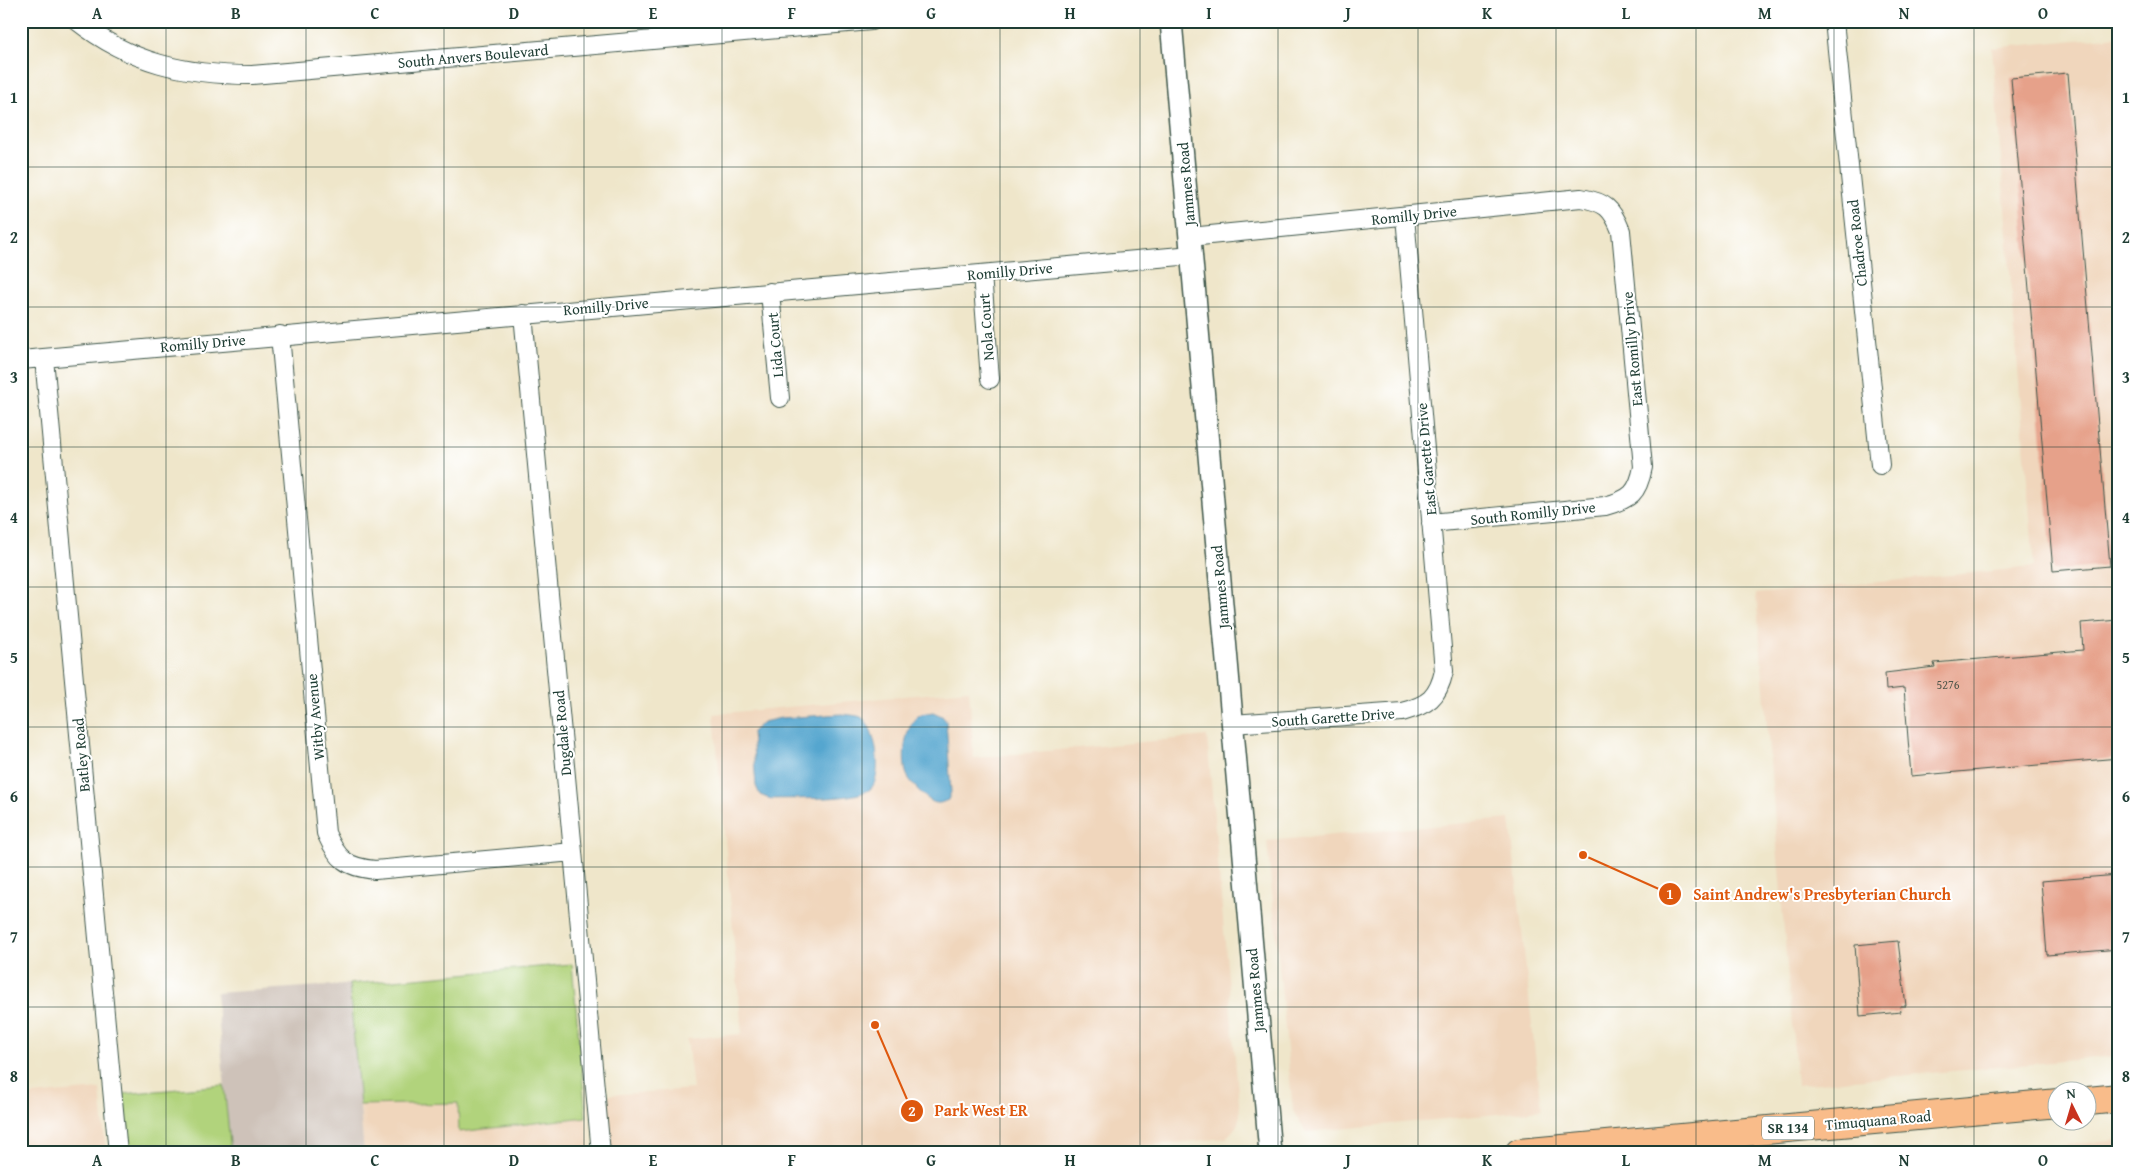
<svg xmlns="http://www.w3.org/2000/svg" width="2140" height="1174" font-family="'Gentium Book Plus',serif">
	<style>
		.built { fill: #f0d6bc }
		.industrial { fill: #cec2b9 }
		.green { fill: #b1d37b; stroke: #688858 }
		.water { fill: #55a6cf; stroke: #3a7282 }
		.building { fill: #e6a18a }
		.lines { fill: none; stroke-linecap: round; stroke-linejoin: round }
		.minor-casing { stroke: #3e564a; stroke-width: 20 }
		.tertiary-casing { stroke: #3e564a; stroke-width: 24 }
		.primary-casing { stroke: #3e564a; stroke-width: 30 }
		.minor { stroke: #fff; stroke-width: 18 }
		.tertiary { stroke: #fff; stroke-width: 21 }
		.primary { stroke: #f9bc8a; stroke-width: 28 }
		.grid { fill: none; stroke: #1f3d34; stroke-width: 1; stroke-opacity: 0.55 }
		.labels { text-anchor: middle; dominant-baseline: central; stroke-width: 4; stroke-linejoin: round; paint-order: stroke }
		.number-label { font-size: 12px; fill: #51564a }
		.shield { fill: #fff; stroke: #627771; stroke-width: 1 }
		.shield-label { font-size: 14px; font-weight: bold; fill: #1f3d34 }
		.street-label { font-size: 15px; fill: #1f3d34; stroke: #fff }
		.leader { fill: none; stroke: #de580e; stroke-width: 2 }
		.callout-dot { fill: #de580e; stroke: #fff; stroke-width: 2 }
		.mark-label { font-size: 15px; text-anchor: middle; font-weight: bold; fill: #fff }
		.callout-label { font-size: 16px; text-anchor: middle; font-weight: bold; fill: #de580e; stroke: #fff; stroke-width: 4; stroke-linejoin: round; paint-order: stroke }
		.neatline { fill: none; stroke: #1f3d34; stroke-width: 2 }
		.grid-label { font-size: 16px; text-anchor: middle; font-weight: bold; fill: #1f3d34 }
	</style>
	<rect width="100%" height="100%" fill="#fff"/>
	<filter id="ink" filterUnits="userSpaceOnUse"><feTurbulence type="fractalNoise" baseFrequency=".02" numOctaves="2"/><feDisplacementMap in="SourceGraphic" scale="10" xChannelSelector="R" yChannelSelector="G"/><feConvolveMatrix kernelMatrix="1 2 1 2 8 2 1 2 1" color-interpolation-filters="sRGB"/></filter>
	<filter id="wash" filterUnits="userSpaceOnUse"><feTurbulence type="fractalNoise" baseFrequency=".0096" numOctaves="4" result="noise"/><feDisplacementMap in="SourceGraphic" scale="20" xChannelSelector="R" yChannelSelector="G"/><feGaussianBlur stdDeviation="1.12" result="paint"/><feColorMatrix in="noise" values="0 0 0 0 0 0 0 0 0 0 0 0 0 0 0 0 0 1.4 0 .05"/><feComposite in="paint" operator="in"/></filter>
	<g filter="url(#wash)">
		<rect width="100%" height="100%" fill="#efe6ca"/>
		<!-- built -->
		<path class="built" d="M 2119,36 L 2119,1056 L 1797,1085 L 1756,594 L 2034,567 L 1992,48 Z
			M 969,690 L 974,758 L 1207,736 L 1240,1115 L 1237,1126 L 1226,1138 L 1068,1153 L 610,1153 L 606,1095 L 693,1089 L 687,1039 L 742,1034 L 714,714 Z
			M 1510,819 L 1541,1110 L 1306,1132 L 1293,1111 L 1267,841 Z
			M 100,1089 L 106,1153 L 21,1153 L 21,1096 Z
			M 458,1103 L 459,1132 L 586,1117 L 590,1153 L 364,1153 L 360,1105 Z
			M 2119,1140 L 2119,1153 L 1984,1153 Z"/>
		<!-- industrial -->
		<path class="industrial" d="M 349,984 L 364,1153 L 231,1153 L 216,993 Z"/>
		<!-- green -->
		<path class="green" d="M 572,964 L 586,1117 L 459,1132 L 458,1103 L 360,1105 L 349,984 Z
			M 224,1085 L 231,1153 L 127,1153 L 122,1094 Z"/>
		<!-- water -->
		<path class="water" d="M 933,712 L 942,716 L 946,721 L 951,792 L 948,800 C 945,801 940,804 937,803 C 928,803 910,782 907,775 C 901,760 905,725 918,716 C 922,713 928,713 933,712 Z
			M 842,714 C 848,715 856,715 861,717 C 877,726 884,781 869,790 C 850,801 794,798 770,799 L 760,795 L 756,786 L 752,732 L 763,722 L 781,718 Z"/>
		<g id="blocks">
			<!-- building -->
			<path class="building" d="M 2068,73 L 2110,566 L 2053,571 L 2011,78 Z
				M 2119,620 L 2119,758 L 1911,776 L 1904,688 L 1886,690 L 1885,673 L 1935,667 L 1934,663 L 2083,650 L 2081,623 Z
				M 2119,875 L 2119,949 L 2047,955 L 2041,881 Z
				M 1898,941 L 1906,1006 L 1900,1006 L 1901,1012 L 1860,1016 L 1855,945 Z"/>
		</g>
	</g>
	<g filter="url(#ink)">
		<use href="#blocks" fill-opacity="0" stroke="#3e564a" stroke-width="1"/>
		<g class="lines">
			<defs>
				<path id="minor" d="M 77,21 C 130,63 186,75 252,75 L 871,21
					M 1834,21 L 1880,465
					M 1190,237 L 1581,198 C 1605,202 1612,208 1621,231 L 1643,467 C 1638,493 1631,499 1605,506 L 1431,523
					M 982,274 L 990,379
					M 770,292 L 780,398
					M 523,314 L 601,1153
					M 280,335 L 326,833 C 338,860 346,867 375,870 L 573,852
					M 44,358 L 118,1153
					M 21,360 L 1192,255
					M 1232,724 L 1402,712 C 1428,705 1438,698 1444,671 L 1405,216"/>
				<path id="tertiary" d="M 1171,21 L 1270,1153"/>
				<path id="primary" d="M 2088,1101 L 2119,1098
					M 1519,1153 L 2058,1103"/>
			</defs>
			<!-- minor casing -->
			<use href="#minor" class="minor-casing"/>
			<!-- tertiary casing -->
			<use href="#tertiary" class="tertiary-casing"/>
			<!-- primary casing -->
			<use href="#primary" class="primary-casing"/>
			<!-- minor -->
			<use href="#minor" class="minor"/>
			<!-- tertiary -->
			<use href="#tertiary" class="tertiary"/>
			<!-- primary -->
			<use href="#primary" class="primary"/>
		</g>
	</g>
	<!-- grid -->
	<path class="grid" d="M 166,21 L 166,1153M 306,21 L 306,1153M 444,21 L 444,1153M 584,21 L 584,1153M 722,21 L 722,1153M 862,21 L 862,1153M 1000,21 L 1000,1153M 1140,21 L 1140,1153M 1278,21 L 1278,1153M 1418,21 L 1418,1153M 1556,21 L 1556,1153M 1696,21 L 1696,1153M 1834,21 L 1834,1153M 1974,21 L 1974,1153M 21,167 L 2119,167M 21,307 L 2119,307M 21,447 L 2119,447M 21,587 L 2119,587M 21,727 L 2119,727M 21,867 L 2119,867M 21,1007 L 2119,1007"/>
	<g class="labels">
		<!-- number labels -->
		<g class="number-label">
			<text x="1948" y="684">5276</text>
		</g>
		<!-- shield labels -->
		<rect class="shield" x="1762" y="1116.5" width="52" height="23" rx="4"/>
		<g class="shield-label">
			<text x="1788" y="1128">SR 134</text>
		</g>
		<!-- street labels -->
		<g class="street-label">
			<text transform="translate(473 56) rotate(-5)">South Anvers Boulevard</text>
			<text transform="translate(1186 184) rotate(-95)">Jammes Road</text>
			<text transform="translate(1414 215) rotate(-6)">Romilly Drive</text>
			<text transform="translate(1857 243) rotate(-96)">Chadroe Road</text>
			<text transform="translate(1010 271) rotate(-5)">Romilly Drive</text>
			<text transform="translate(606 306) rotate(-5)">Romilly Drive</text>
			<text transform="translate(986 327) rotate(-94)">Nola Court</text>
			<text transform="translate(203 343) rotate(-5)">Romilly Drive</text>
			<text transform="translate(775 345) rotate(-95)">Lida Court</text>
			<text transform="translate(1632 349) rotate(-95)">East Romilly Drive</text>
			<text transform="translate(1426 459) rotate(-95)">East Garette Drive</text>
			<text transform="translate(1533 513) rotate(-6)">South Romilly Drive</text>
			<text transform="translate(1220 587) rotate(-95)">Jammes Road</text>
			<text transform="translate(315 717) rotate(-95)">Witby Avenue</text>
			<text transform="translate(1333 717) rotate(-4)">South Garette Drive</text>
			<text transform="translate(562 733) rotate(-95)">Dugdale Road</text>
			<text transform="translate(81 755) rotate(-95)">Batley Road</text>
			<text transform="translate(1255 990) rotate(-95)">Jammes Road</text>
			<text transform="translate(1878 1120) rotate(-5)">Timuquana Road</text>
		</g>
	</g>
	<!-- callouts -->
	<path class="leader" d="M1583 855L1670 894M875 1025L912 1111"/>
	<g class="callout-dot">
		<circle cx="1583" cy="855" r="5"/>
		<circle cx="875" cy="1025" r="5"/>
		<circle cx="1670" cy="894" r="12"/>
		<circle cx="912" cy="1111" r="12"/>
	</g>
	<g class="mark-label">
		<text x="1670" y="899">1</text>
		<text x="912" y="1116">2</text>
	</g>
	<g class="callout-label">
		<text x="1822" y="900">Saint Andrew's Presbyterian Church</text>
		<text x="981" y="1116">Park West ER</text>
	</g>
	<!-- margin -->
	<rect width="2140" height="1174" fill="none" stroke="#fff" stroke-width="55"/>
	<!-- north arrow -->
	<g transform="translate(2072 1106) rotate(355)"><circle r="24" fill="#ffffff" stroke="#a5b1ae"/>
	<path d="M0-4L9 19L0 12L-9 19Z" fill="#c8321e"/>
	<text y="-8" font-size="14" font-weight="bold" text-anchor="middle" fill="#1f3d34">N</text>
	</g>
	<rect x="28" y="28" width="2084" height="1118" class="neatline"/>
	<g class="grid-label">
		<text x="97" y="19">A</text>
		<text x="236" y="19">B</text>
		<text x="375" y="19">C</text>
		<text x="514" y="19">D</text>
		<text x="653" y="19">E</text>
		<text x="792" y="19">F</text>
		<text x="931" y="19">G</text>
		<text x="1070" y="19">H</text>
		<text x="1209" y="19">I</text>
		<text x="1348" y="19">J</text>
		<text x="1487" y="19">K</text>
		<text x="1626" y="19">L</text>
		<text x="1765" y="19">M</text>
		<text x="1904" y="19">N</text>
		<text x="2043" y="19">O</text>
		<text x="14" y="103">1</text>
		<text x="2126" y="103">1</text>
		<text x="14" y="243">2</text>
		<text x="2126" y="243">2</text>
		<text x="14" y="383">3</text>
		<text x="2126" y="383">3</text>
		<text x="14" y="523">4</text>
		<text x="2126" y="523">4</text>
		<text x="14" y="663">5</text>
		<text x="2126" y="663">5</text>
		<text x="14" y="802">6</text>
		<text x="2126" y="802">6</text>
		<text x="14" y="942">7</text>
		<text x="2126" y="942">7</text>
		<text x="14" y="1082">8</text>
		<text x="2126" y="1082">8</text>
		<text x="97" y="1166">A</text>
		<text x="236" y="1166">B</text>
		<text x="375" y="1166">C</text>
		<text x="514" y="1166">D</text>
		<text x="653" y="1166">E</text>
		<text x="792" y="1166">F</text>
		<text x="931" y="1166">G</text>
		<text x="1070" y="1166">H</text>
		<text x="1209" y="1166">I</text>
		<text x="1348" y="1166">J</text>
		<text x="1487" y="1166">K</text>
		<text x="1626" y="1166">L</text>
		<text x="1765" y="1166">M</text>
		<text x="1904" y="1166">N</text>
		<text x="2043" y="1166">O</text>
	</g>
</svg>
